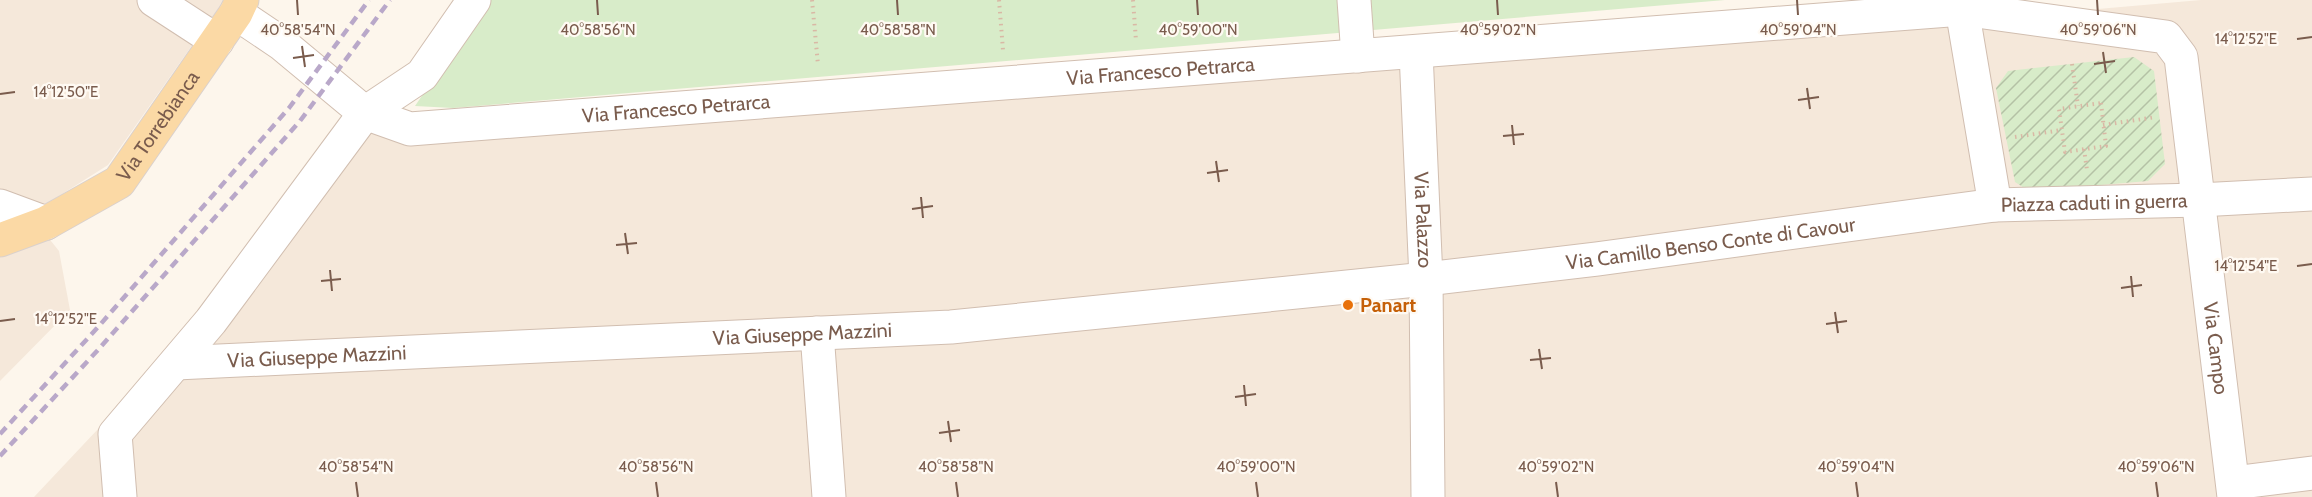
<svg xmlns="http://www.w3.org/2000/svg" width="2312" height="497" font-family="Cabin,sans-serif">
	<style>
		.residential { fill: #f5e8da }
		.park { fill: #d8ecc9 }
		.garden { fill: url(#garden-furrows) }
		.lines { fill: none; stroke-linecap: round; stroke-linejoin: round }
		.minor-casing { stroke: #d1beb0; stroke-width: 35 }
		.major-casing { stroke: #dad1cd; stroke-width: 35 }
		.path { stroke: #d9b8a5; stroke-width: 4; stroke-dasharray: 1.5 4.5; stroke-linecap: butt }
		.minor { stroke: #fff; stroke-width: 33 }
		.major { stroke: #fbd9a5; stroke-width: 33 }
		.rail { stroke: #b9a8c9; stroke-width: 4.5; stroke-dasharray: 9 6; stroke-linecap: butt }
		.ticks { fill: none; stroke: #7a5c4d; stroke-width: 2 }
		.food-dot { fill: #e8710a; stroke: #fffaf3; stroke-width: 2 }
		.labels { text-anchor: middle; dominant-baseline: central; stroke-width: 4.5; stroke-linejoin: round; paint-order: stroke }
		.street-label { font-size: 20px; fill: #7a5c4d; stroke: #fffaf3 }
		.food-label { font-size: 20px; font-weight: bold; fill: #c56008; stroke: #fffaf3; text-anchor: start }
		.ticks-label { font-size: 15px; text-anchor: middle; fill: #7a5c4d; stroke: #fffaf3; stroke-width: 4.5; stroke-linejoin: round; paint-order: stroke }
	</style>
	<defs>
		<pattern id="garden-furrows" width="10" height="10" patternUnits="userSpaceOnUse" patternTransform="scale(1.5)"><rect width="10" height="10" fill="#d8ecc9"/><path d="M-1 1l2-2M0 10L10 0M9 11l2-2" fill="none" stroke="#b4c2a5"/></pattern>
	</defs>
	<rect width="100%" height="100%" fill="#fdf6ec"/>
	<!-- residential -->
	<path class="residential" d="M 0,0 L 224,0 L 108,165 L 10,227 L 0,230 Z
		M 2201,0 L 2312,0 L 2312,497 L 34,497 L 211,309 L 350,116 L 409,140 L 1949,22 Z
		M 47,236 L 59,251 L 70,310 L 0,381 L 0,251 Z"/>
	<!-- park -->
	<path class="park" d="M 487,0 L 1725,0 L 453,108 L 415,106 Z"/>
	<!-- garden -->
	<path class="garden" d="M 2134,57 L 2154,71 L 2165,164 L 2148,181 L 2029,191 L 2015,182 L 1996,88 L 2008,71 Z"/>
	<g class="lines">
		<defs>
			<g id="minor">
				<path d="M 154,0 L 217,41"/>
				<path d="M 1354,0 L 1358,56"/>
				<path id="s1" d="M 1962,9 L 1995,205 L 2199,200 L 2312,194"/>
				<path id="s2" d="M 236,13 L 282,44 L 365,113 L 410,129 L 1962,9 L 2166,37 L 2181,57 L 2234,497"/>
				<path id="s3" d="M 1416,52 L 1426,279 L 1428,497"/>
				<path d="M 0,206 L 46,223"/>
				<path d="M 817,333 L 829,497"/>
				<path id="s4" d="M 176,363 L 951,327 L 1426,279 L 1597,259 L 1995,205"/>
				<path d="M 2233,483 L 2312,473"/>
				<path d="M 120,497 L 115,434 L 211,321 L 365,113 L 422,75 L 474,0"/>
			</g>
			<g id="major">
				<path id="s5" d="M 0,240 L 46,223 L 119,182 L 236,13 L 242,0"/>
			</g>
		</defs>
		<!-- minor casing -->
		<use href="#minor" class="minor-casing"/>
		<!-- major casing -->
		<use href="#major" class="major-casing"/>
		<!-- path -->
		<path class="path" d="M 812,0 L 818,65
			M 999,0 L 1003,50
			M 1133,0 L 1136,41
			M 2072,64 L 2078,106
			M 2101,103 L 2106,146 L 2065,152 L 2059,109 Z
			M 2103,125 L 2156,117
			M 2015,137 L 2062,130
			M 2084,149 L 2087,170"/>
		<!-- minor -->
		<use href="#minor" class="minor"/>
		<!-- major -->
		<use href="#major" class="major"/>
		<!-- rail -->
		<path class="rail" d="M 0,434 L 99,326 L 289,108 L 369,0
			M 0,456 L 97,351 L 300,121 L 390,0"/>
	</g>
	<!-- ticks -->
	<path class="ticks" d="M 297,0 L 298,15M 597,0 L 598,15M 897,0 L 898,15M 1197,0 L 1198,15M 1497,0 L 1498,15M 1797,0 L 1798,15M 2097,0 L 2098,15M 2297,39 L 2312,37M 302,46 L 305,67M 2103,52 L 2106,73M 293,58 L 314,55M 2094,64 L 2115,61M 1807,88 L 1810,109M 0,94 L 15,92M 1798,100 L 1819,97M 1512,125 L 1514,145M 1503,136 L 1524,134M 1216,161 L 1219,182M 1207,173 L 1228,170M 921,197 L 923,218M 912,209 L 933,206M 625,233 L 628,254M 616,245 L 637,243M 2297,266 L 2312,264M 330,270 L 332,291M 2131,276 L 2133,297M 321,281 L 341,279M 2121,288 L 2142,285M 1835,312 L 1838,333M 0,321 L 15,319M 1826,324 L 1847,321M 1539,349 L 1542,369M 1530,360 L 1551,358M 1244,385 L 1246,406M 1235,397 L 1256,394M 948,421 L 951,442M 939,433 L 960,430M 356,482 L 358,497M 656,482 L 658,497M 956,482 L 958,497M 1256,482 L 1258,497M 1556,482 L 1558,497M 1856,482 L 1858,497M 2156,482 L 2158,497"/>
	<!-- markers -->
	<circle class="food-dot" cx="1348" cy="305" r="6"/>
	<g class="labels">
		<!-- street labels -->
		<g class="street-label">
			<text stroke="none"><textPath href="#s2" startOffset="964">Via Francesco Petrarca</textPath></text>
			<text stroke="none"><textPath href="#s2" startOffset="478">Via Francesco Petrarca</textPath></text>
			<text stroke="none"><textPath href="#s5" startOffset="201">Via Torrebianca</textPath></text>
			<text stroke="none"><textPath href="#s1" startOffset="298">Piazza caduti in guerra</textPath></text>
			<text stroke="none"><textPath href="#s3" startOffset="168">Via Palazzo</textPath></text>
			<text stroke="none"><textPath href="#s4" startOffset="1540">Via Camillo Benso Conte di Cavour</textPath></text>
			<text stroke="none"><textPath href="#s4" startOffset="627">Via Giuseppe Mazzini</textPath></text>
			<text stroke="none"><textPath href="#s2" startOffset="2292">Via Campo</textPath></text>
			<text stroke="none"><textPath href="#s4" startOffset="141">Via Giuseppe Mazzini</textPath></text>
		</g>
		<!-- food labels -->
		<g class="food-label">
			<text x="1360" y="305">Panart</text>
		</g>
	</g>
	<g class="ticks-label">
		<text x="298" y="35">40°58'54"N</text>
		<text x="598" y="35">40°58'56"N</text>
		<text x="898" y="35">40°58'58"N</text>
		<text x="1198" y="35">40°59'00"N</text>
		<text x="1498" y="35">40°59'02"N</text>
		<text x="1798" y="35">40°59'04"N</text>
		<text x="2098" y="35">40°59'06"N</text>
		<text x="2246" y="44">14°12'52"E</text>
		<text x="66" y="97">14°12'50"E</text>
		<text x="2246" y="271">14°12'54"E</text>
		<text x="66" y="324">14°12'52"E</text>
		<text x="356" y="472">40°58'54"N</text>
		<text x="656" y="472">40°58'56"N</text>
		<text x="956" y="472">40°58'58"N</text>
		<text x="1256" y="472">40°59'00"N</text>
		<text x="1556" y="472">40°59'02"N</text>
		<text x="1856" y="472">40°59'04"N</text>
		<text x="2156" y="472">40°59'06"N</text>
	</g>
</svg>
